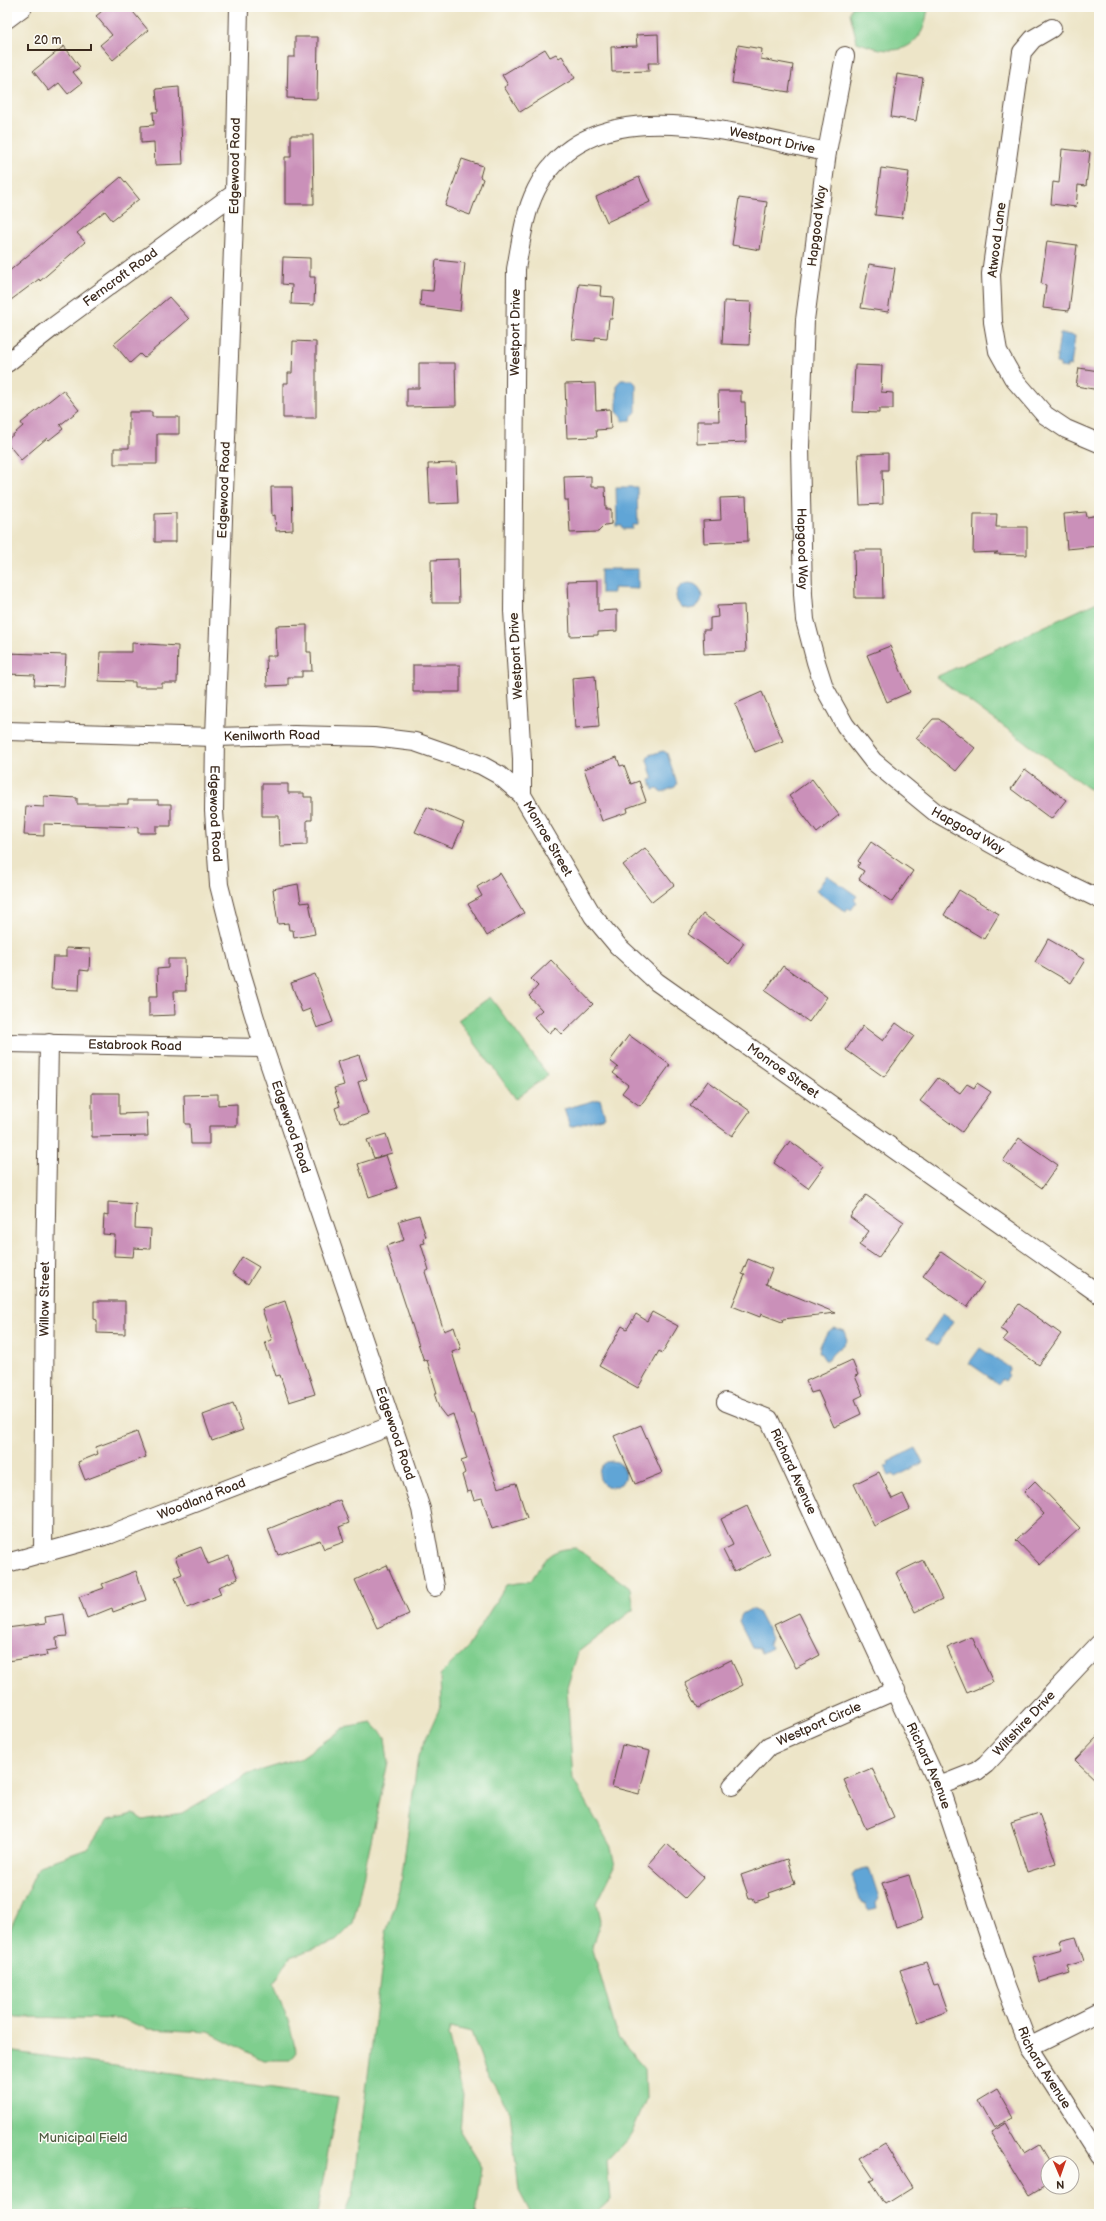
<svg xmlns="http://www.w3.org/2000/svg" width="1106" height="2221" font-family="'Balsamiq Sans',sans-serif">
	<style>
		.green { fill: #7fce8e; stroke: #5d7c56 }
		.water { fill: #60a5d6; stroke: #4e687a }
		.building { fill: #ca90b9 }
		.lines { fill: none; stroke-linecap: round; stroke-linejoin: round }
		.minor-casing { stroke: #564638; stroke-width: 20 }
		.minor { stroke: #fff; stroke-width: 18 }
		.labels { text-anchor: middle; dominant-baseline: central; stroke-width: 3; stroke-linejoin: round; paint-order: stroke }
		.street-label { font-size: 13px; fill: #3b2a1e; stroke: #fdfcf7 }
		.park-label { font-size: 13px; fill: #4f5b40; stroke: #fdfcf7 }
	</style>
	<rect width="100%" height="100%" fill="#fdfcf7"/>
	<filter id="ink" filterUnits="userSpaceOnUse"><feTurbulence type="fractalNoise" baseFrequency=".025" numOctaves="2"/><feDisplacementMap in="SourceGraphic" scale="8" xChannelSelector="R" yChannelSelector="G"/><feConvolveMatrix kernelMatrix="1 2 1 2 8 2 1 2 1" color-interpolation-filters="sRGB"/></filter>
	<filter id="wash" filterUnits="userSpaceOnUse"><feTurbulence type="fractalNoise" baseFrequency=".012" numOctaves="4" result="noise"/><feDisplacementMap in="SourceGraphic" scale="16" xChannelSelector="R" yChannelSelector="G"/><feGaussianBlur stdDeviation="0.9" result="paint"/><feColorMatrix in="noise" values="0 0 0 0 0 0 0 0 0 0 0 0 0 0 0 0 0 1.4 0 .05"/><feComposite in="paint" operator="in"/></filter>
	<g filter="url(#wash)">
		<rect width="100%" height="100%" fill="#ede5c8"/>
		<!-- green -->
		<path class="green" d="M 852,7 L 929,7 C 926,15 926,24 922,31 C 907,58 881,51 857,42 L 850,13 Z
			M 1099,601 L 1099,796 L 936,677 Z
			M 490,997 L 548,1075 L 516,1099 L 458,1020 Z
			M 576,1548 L 631,1589 L 634,1609 L 578,1652 L 567,1688 L 573,1779 L 611,1847 L 615,1866 L 597,1903 L 601,1920 L 592,1946 L 618,2038 L 645,2069 L 646,2099 L 631,2135 L 607,2161 L 610,2200 L 595,2214 L 531,2214 L 519,2191 L 510,2112 L 486,2072 L 471,2032 L 451,2027 L 448,2034 L 463,2095 L 460,2131 L 482,2167 L 476,2214 L 345,2214 L 353,2194 L 386,1933 L 400,1890 L 418,1756 L 441,1705 L 440,1675 L 467,1648 L 506,1585 L 531,1581 C 544,1559 548,1549 576,1548 Z
			M 372,1723 L 385,1737 L 388,1762 L 353,1924 L 336,1941 L 290,1957 L 274,1983 L 290,2026 L 296,2052 L 290,2060 L 263,2060 L 209,2032 L 148,2029 L 122,2019 L 16,2017 L 7,2011 L 7,1950 L 11,1927 L 39,1866 L 87,1849 L 108,1820 L 134,1814 L 143,1820 L 182,1813 L 249,1774 L 299,1759 L 344,1728 Z
			M 7,2051 L 338,2097 L 317,2214 L 7,2214 Z"/>
		<!-- water -->
		<path class="water" d="M 1060,333 L 1075,336 L 1071,366 L 1067,365 L 1067,368 L 1060,367 L 1060,364 L 1056,363 Z
			M 621,380 L 632,380 L 636,384 L 636,412 L 632,416 L 631,420 L 622,421 L 622,416 L 617,412 L 617,384 Z
			M 616,487 L 637,487 L 638,525 L 633,525 L 633,529 L 623,529 L 622,526 L 617,526 Z
			M 601,569 L 638,569 L 638,589 L 613,588 L 613,593 L 601,593 Z
			M676 596a13 13 0 1 1 26 0a13 13 0 1 1-26 0Z
			M 663,751 L 667,753 L 677,784 L 675,787 L 662,792 L 657,789 L 653,790 L 650,780 L 653,779 L 647,760 L 649,755 Z
			M 827,875 L 857,896 L 854,900 L 857,902 L 851,910 L 848,908 L 846,912 L 816,891 Z
			M 600,1099 L 605,1117 L 570,1127 L 564,1109 Z
			M 943,1314 L 953,1321 L 937,1346 L 926,1339 Z
			M 835,1328 L 844,1331 L 847,1340 C 842,1348 832,1351 829,1360 L 825,1360 L 819,1351 C 820,1342 828,1331 835,1328 Z
			M 980,1348 L 1010,1368 L 1007,1373 L 1009,1375 L 1005,1381 L 1002,1379 L 999,1384 L 969,1363 Z
			M 916,1448 L 923,1463 L 895,1477 L 893,1474 L 889,1476 L 885,1467 L 889,1465 L 888,1462 Z
			M599 1474a13 13 0 1 1 26 0a13 13 0 1 1-26 0Z
			M 751,1609 L 758,1612 L 771,1637 L 769,1644 L 771,1648 L 761,1653 L 759,1648 L 752,1647 L 739,1621 L 742,1614 Z
			M 866,1868 L 870,1870 L 879,1898 L 876,1902 L 877,1908 L 868,1910 L 866,1905 L 861,1903 L 852,1876 L 855,1871 Z"/>
		<g id="blocks">
			<!-- building -->
			<path class="building" d="M 107,7 L 129,7 L 148,30 L 113,60 L 100,45 L 112,35 L 96,16 Z
				M 658,34 L 659,63 L 648,63 L 649,71 L 612,72 L 611,47 L 637,46 L 636,35 Z
				M 295,37 L 318,37 L 317,99 L 287,98 L 288,57 L 295,57 Z
				M 738,45 L 762,49 L 761,59 L 793,65 L 789,92 L 732,83 Z
				M 64,46 L 80,67 L 73,72 L 82,83 L 68,94 L 59,83 L 49,91 L 33,71 Z
				M 545,49 L 550,57 L 556,54 L 559,58 L 562,56 L 575,78 L 520,112 L 504,87 L 508,85 L 502,75 Z
				M 897,74 L 923,78 L 916,121 L 891,117 Z
				M 179,87 L 183,164 L 155,165 L 154,142 L 141,143 L 141,126 L 154,125 L 153,112 L 158,112 L 156,89 Z
				M 291,135 L 313,135 L 314,204 L 285,204 L 285,157 L 291,157 Z
				M 1062,149 L 1090,152 L 1086,186 L 1078,185 L 1076,207 L 1051,204 L 1053,182 L 1059,183 Z
				M 462,159 L 483,166 L 480,177 L 483,179 L 470,215 L 445,206 Z
				M 881,168 L 909,172 L 902,218 L 875,215 Z
				M 121,177 L 139,199 L 112,220 L 105,211 L 77,233 L 85,242 L 40,281 L 39,279 L 7,303 L 7,273 Z
				M 639,177 L 650,202 L 607,222 L 596,197 Z
				M 739,198 L 767,202 L 760,250 L 732,245 Z
				M 1047,241 L 1077,245 L 1069,311 L 1043,308 L 1046,285 L 1041,284 Z
				M 283,257 L 310,258 L 310,277 L 315,277 L 314,305 L 291,304 L 292,285 L 282,284 Z
				M 436,260 L 465,263 L 460,311 L 420,306 L 421,290 L 433,291 Z
				M 869,264 L 895,268 L 888,312 L 861,308 Z
				M 579,284 L 601,286 L 600,296 L 614,297 L 612,319 L 609,319 L 607,338 L 595,337 L 595,341 L 572,339 Z
				M 169,297 L 189,319 L 144,358 L 140,354 L 130,363 L 114,344 Z
				M 724,301 L 751,302 L 749,345 L 722,344 Z
				M 293,341 L 316,342 L 316,418 L 283,418 L 283,383 L 288,383 L 288,373 L 292,373 Z
				M 419,363 L 455,363 L 456,406 L 407,407 L 407,388 L 419,388 Z
				M 855,365 L 882,366 L 881,392 L 893,393 L 893,409 L 879,409 L 879,413 L 853,412 Z
				M 1079,368 L 1099,371 L 1099,390 L 1076,386 Z
				M 595,383 L 596,410 L 610,409 L 611,429 L 596,430 L 597,437 L 567,438 L 565,384 Z
				M 63,390 L 79,410 L 60,425 L 63,429 L 49,440 L 47,438 L 21,460 L 7,443 L 7,440 L 23,426 L 21,423 Z
				M 718,391 L 741,391 L 741,402 L 745,402 L 746,442 L 697,444 L 697,421 L 719,421 Z
				M 129,412 L 152,412 L 152,417 L 179,417 L 179,434 L 157,434 L 157,464 L 114,464 L 114,448 L 129,448 Z
				M 888,453 L 888,470 L 882,470 L 883,504 L 860,505 L 858,454 Z
				M 456,463 L 458,503 L 430,504 L 428,464 Z
				M 591,476 L 591,487 L 605,487 L 606,509 L 611,509 L 611,524 L 605,525 L 598,532 L 570,533 L 568,500 L 565,500 L 564,477 Z
				M 271,487 L 292,487 L 293,530 L 276,531 L 275,515 L 272,516 Z
				M 746,497 L 748,541 L 704,543 L 703,521 L 721,520 L 720,498 Z
				M 1086,512 L 1087,517 L 1099,515 L 1099,546 L 1067,549 L 1064,514 Z
				M 176,513 L 176,542 L 155,542 L 155,514 Z
				M 974,514 L 997,514 L 996,527 L 1027,527 L 1027,555 L 994,554 L 998,552 L 973,553 Z
				M 854,550 L 882,550 L 883,598 L 855,598 Z
				M 458,559 L 459,603 L 432,603 L 431,560 Z
				M 598,580 L 598,611 L 617,610 L 617,631 L 598,632 L 598,635 L 570,636 L 568,581 Z
				M 744,605 L 746,652 L 704,654 L 703,630 L 710,630 L 710,618 L 718,617 L 717,606 Z
				M 307,625 L 307,652 L 311,652 L 312,671 L 302,671 L 302,677 L 288,677 L 288,685 L 267,686 L 266,656 L 277,656 L 276,626 Z
				M 132,643 L 178,646 L 177,683 L 162,683 L 162,687 L 135,687 L 135,682 L 99,681 L 100,652 L 132,652 Z
				M 890,646 L 910,692 L 887,702 L 867,655 Z
				M 7,653 L 66,655 L 64,686 L 34,685 L 35,675 L 7,674 Z
				M 413,665 L 460,665 L 460,692 L 413,692 Z
				M 595,676 L 599,727 L 575,729 L 572,678 Z
				M 762,692 L 783,741 L 755,752 L 735,704 Z
				M 933,719 L 939,719 L 975,748 L 956,771 L 916,738 Z
				M 617,757 L 620,766 L 624,765 L 631,784 L 639,781 L 646,801 L 627,808 L 628,812 L 602,821 L 584,769 Z
				M 1025,769 L 1066,800 L 1051,819 L 1011,789 Z
				M 812,779 L 839,815 L 817,833 L 789,796 Z
				M 262,784 L 288,784 L 288,793 L 304,793 L 304,797 L 312,797 L 312,820 L 307,820 L 307,845 L 280,846 L 279,816 L 262,816 Z
				M 44,796 L 77,798 L 77,804 L 128,804 L 128,800 L 158,800 L 158,804 L 171,804 L 171,826 L 156,826 L 156,833 L 138,833 L 138,827 L 44,824 L 44,836 L 24,835 L 26,806 L 44,807 Z
				M 427,807 L 464,823 L 453,848 L 415,832 Z
				M 871,842 L 913,871 L 892,902 L 859,879 L 864,871 L 857,867 L 860,863 L 858,861 Z
				M 645,848 L 674,885 L 652,902 L 623,865 Z
				M 500,873 L 524,913 L 487,936 L 468,904 L 482,896 L 477,887 Z
				M 298,884 L 301,903 L 309,902 L 315,934 L 294,938 L 293,930 L 289,930 L 288,923 L 278,924 L 273,889 Z
				M 959,890 L 999,914 L 984,939 L 944,915 Z
				M 703,914 L 744,943 L 729,964 L 688,934 Z
				M 1048,939 L 1085,960 L 1071,983 L 1035,962 Z
				M 66,948 L 90,949 L 89,971 L 80,970 L 79,990 L 51,989 L 53,957 L 66,957 Z
				M 168,959 L 185,959 L 186,991 L 174,991 L 175,1015 L 149,1016 L 149,996 L 158,996 L 157,969 L 168,968 Z
				M 551,960 L 593,1004 L 562,1034 L 555,1028 L 549,1033 L 534,1017 L 542,1010 L 529,996 L 538,986 L 531,979 Z
				M 783,966 L 827,997 L 809,1022 L 765,991 Z
				M 315,974 L 333,1022 L 317,1028 L 310,1009 L 302,1012 L 291,983 Z
				M 896,1023 L 914,1036 L 884,1077 L 846,1050 L 863,1026 L 883,1041 Z
				M 629,1035 L 670,1065 L 640,1106 L 622,1093 L 628,1085 L 613,1073 L 618,1067 L 610,1061 Z
				M 359,1055 L 367,1079 L 358,1082 L 368,1114 L 340,1123 L 335,1108 L 340,1106 L 334,1088 L 344,1085 L 337,1062 Z
				M 938,1078 L 960,1093 L 967,1084 L 974,1088 L 977,1083 L 991,1092 L 962,1132 L 920,1101 Z
				M 708,1081 L 750,1111 L 732,1136 L 690,1106 Z
				M 92,1093 L 119,1093 L 119,1114 L 147,1113 L 148,1136 L 92,1137 Z
				M 218,1094 L 218,1105 L 237,1104 L 237,1126 L 209,1126 L 209,1144 L 191,1144 L 190,1124 L 185,1124 L 184,1095 Z
				M 386,1134 L 392,1153 L 374,1158 L 367,1140 Z
				M 1019,1138 L 1058,1165 L 1042,1188 L 1003,1161 Z
				M 790,1141 L 824,1166 L 808,1188 L 774,1163 Z
				M 386,1155 L 397,1188 L 369,1197 L 358,1164 Z
				M 866,1195 L 904,1222 L 878,1258 L 859,1245 L 869,1231 L 850,1217 Z
				M 108,1202 L 136,1204 L 135,1228 L 151,1229 L 150,1249 L 134,1248 L 133,1257 L 114,1256 L 115,1235 L 103,1234 L 104,1215 L 108,1216 Z
				M 419,1215 L 426,1237 L 423,1238 L 425,1243 L 421,1244 L 429,1270 L 425,1272 L 444,1331 L 454,1327 L 461,1349 L 452,1352 L 471,1414 L 474,1414 L 498,1488 L 516,1483 L 527,1518 L 492,1529 L 482,1498 L 474,1500 L 471,1491 L 467,1492 L 462,1475 L 465,1473 L 461,1461 L 467,1459 L 453,1414 L 446,1417 L 439,1408 L 434,1393 L 437,1393 L 427,1360 L 424,1361 L 386,1246 L 404,1240 L 398,1221 Z
				M 941,1252 L 984,1282 L 967,1307 L 923,1276 Z
				M 242,1257 L 259,1267 L 248,1284 L 232,1273 Z
				M 748,1259 L 772,1269 L 766,1284 L 836,1313 L 783,1319 L 782,1322 L 761,1314 L 760,1317 L 732,1306 L 745,1275 L 742,1274 Z
				M 94,1301 L 125,1301 L 125,1334 L 97,1333 L 97,1320 L 94,1319 Z
				M 285,1301 L 315,1394 L 289,1402 L 280,1375 L 276,1376 L 265,1342 L 272,1340 L 262,1309 Z
				M 1019,1304 L 1061,1334 L 1039,1365 L 1003,1340 L 1008,1334 L 1000,1329 Z
				M 652,1312 L 678,1326 L 662,1353 L 659,1351 L 638,1388 L 599,1366 L 622,1326 L 627,1329 L 636,1314 L 647,1321 Z
				M 852,1360 L 858,1375 L 855,1376 L 863,1395 L 855,1399 L 861,1414 L 834,1427 L 818,1391 L 811,1393 L 806,1381 Z
				M 233,1404 L 243,1430 L 212,1441 L 203,1415 Z
				M 641,1425 L 662,1473 L 635,1484 L 614,1436 Z
				M 137,1432 L 146,1457 L 85,1480 L 78,1462 L 98,1454 L 96,1447 Z
				M 879,1472 L 892,1499 L 903,1494 L 910,1509 L 874,1526 L 854,1484 Z
				M 1035,1481 L 1080,1528 L 1040,1565 L 1016,1540 L 1044,1514 L 1024,1492 Z
				M 340,1500 L 349,1523 L 339,1527 L 344,1542 L 324,1549 L 320,1540 L 278,1555 L 268,1529 Z
				M 747,1506 L 770,1554 L 734,1572 L 723,1550 L 733,1545 L 721,1519 Z
				M 201,1547 L 208,1564 L 229,1556 L 238,1579 L 218,1587 L 221,1594 L 187,1608 L 175,1577 L 182,1574 L 175,1557 Z
				M 923,1560 L 942,1599 L 915,1612 L 896,1573 Z
				M 387,1565 L 409,1614 L 377,1628 L 355,1580 Z
				M 136,1571 L 146,1600 L 113,1612 L 112,1608 L 87,1618 L 79,1597 L 104,1588 L 102,1584 Z
				M 799,1613 L 820,1655 L 796,1668 L 774,1625 Z
				M 64,1614 L 67,1636 L 56,1637 L 57,1649 L 46,1651 L 47,1655 L 7,1661 L 7,1628 L 46,1623 L 45,1617 Z
				M 972,1637 L 993,1682 L 967,1693 L 947,1648 Z
				M 731,1660 L 743,1685 L 698,1708 L 685,1683 Z
				M 1099,1735 L 1099,1783 L 1075,1760 Z
				M 622,1745 L 650,1751 L 639,1794 L 612,1787 Z
				M 872,1768 L 894,1817 L 866,1829 L 844,1780 Z
				M 1039,1813 L 1056,1863 L 1027,1872 L 1011,1822 Z
				M 667,1844 L 704,1877 L 685,1898 L 648,1865 Z
				M 787,1859 L 795,1884 L 769,1893 L 770,1897 L 755,1902 L 753,1898 L 749,1898 L 741,1875 Z
				M 909,1875 L 922,1919 L 896,1927 L 882,1883 Z
				M 1076,1937 L 1084,1961 L 1067,1966 L 1070,1973 L 1040,1982 L 1033,1957 L 1062,1949 L 1059,1941 Z
				M 926,1962 L 934,1985 L 938,1984 L 948,2011 L 918,2022 L 900,1970 Z
				M 997,2088 L 1014,2117 L 993,2128 L 977,2100 Z
				M 1006,2123 L 1024,2154 L 1039,2145 L 1048,2160 L 1048,2186 L 1030,2197 L 990,2132 Z
				M 884,2143 L 912,2187 L 885,2204 L 870,2181 L 874,2179 L 860,2158 Z"/>
		</g>
	</g>
	<g filter="url(#ink)">
		<use href="#blocks" fill-opacity="0" stroke="#564638" stroke-width="1"/>
		<g class="lines">
			<defs>
				<g id="minor">
					<path id="s1" d="M 239,7 L 235,193 L 215,737 L 214,811 L 219,885 L 241,972 L 264,1048 L 421,1509 L 435,1587"/>
					<path d="M 7,19 L 23,7"/>
					<path d="M 1052,28 L 1033,39 L 1022,52 L 991,274 L 993,322 L 998,351 L 1013,378 L 1045,415 L 1066,429 L 1099,443"/>
					<path id="s2" d="M 845,56 L 827,152 L 805,320 L 800,446 L 803,594 L 805,620 L 816,662 L 824,687 L 845,725 L 873,761 L 935,812 L 1029,865 L 1099,899"/>
					<path id="s3" d="M 7,363 L 53,327 L 235,193"/>
					<path id="s4" d="M 7,731 L 215,737 L 294,735 L 374,737 L 415,742 L 481,765 L 499,775 L 522,795 L 593,916 L 618,946 L 657,982 L 1099,1294"/>
					<path id="s5" d="M 522,795 L 522,759 L 513,611 L 516,269 C 521,242 524,214 536,190 C 589,84 738,135 827,152"/>
					<path id="s6" d="M 7,1043 L 264,1048"/>
					<path id="s7" d="M 726,1402 L 769,1419 L 939,1786 L 1005,1984 L 1029,2047 L 1099,2156"/>
					<path id="s8" d="M 43,1554 L 45,1270 L 49,1043"/>
					<path id="s9" d="M 7,1563 L 111,1534 L 393,1425"/>
					<path id="s10" d="M 732,1786 L 769,1746 L 896,1690"/>
					<path id="s11" d="M 939,1786 L 977,1771 L 986,1764 L 1099,1644"/>
					<path d="M 1029,2047 L 1099,2012"/>
				</g>
			</defs>
			<!-- minor casing -->
			<use href="#minor" class="minor-casing"/>
			<!-- minor -->
			<use href="#minor" class="minor"/>
		</g>
	</g>
	<g class="labels">
		<!-- street labels -->
		<g class="street-label">
			<text stroke="none"><textPath href="#s5" startOffset="870">Westport Drive</textPath></text>
			<text transform="translate(235 166) rotate(-89)">Edgewood Road</text>
			<text transform="translate(817 226) rotate(-83)">Hapgood Way</text>
			<text transform="translate(997 240) rotate(-83)">Atwood Lane</text>
			<text stroke="none"><textPath href="#s3" startOffset="142">Ferncroft Road</textPath></text>
			<text stroke="none"><textPath href="#s5" startOffset="463">Westport Drive</textPath></text>
			<text transform="translate(224 490) rotate(-88)">Edgewood Road</text>
			<text stroke="none"><textPath href="#s2" startOffset="496">Hapgood Way</textPath></text>
			<text transform="translate(516 656) rotate(-93)">Westport Drive</text>
			<text stroke="none"><textPath href="#s4" startOffset="265">Kenilworth Road</textPath></text>
			<text stroke="none"><textPath href="#s1" startOffset="807">Edgewood Road</textPath></text>
			<text stroke="none"><textPath href="#s2" startOffset="844">Hapgood Way</textPath></text>
			<text stroke="none"><textPath href="#s4" startOffset="580">Monroe Street</textPath></text>
			<text stroke="none"><textPath href="#s6" startOffset="128">Estabrook Road</textPath></text>
			<text stroke="none"><textPath href="#s4" startOffset="916">Monroe Street</textPath></text>
			<text stroke="none"><textPath href="#s1" startOffset="1131">Edgewood Road</textPath></text>
			<text stroke="none"><textPath href="#s8" startOffset="255">Willow Street</textPath></text>
			<text stroke="none"><textPath href="#s1" startOffset="1455">Edgewood Road</textPath></text>
			<text stroke="none"><textPath href="#s7" startOffset="104">Richard Avenue</textPath></text>
			<text stroke="none"><textPath href="#s9" startOffset="205">Woodland Road</textPath></text>
			<text stroke="none"><textPath href="#s11" startOffset="108">Wiltshire Drive</textPath></text>
			<text stroke="none"><textPath href="#s10" startOffset="109">Westport Circle</textPath></text>
			<text stroke="none"><textPath href="#s7" startOffset="428">Richard Avenue</textPath></text>
			<text stroke="none"><textPath href="#s7" startOffset="752">Richard Avenue</textPath></text>
		</g>
		<!-- park labels -->
		<g class="park-label">
			<text x="83" y="2138">Municipal Field</text>
		</g>
	</g>
	<!-- margin -->
	<rect width="1106" height="2221" fill="none" stroke="#fdfcf7" stroke-width="24"/>
	<!-- north arrow -->
	<g transform="translate(1060 2175) rotate(178)"><circle r="19" fill="#fdfcf7" stroke="#afa8a0"/>
	<path d="M0-3L7 15L0 10L-7 15Z" fill="#c8321e"/>
	<text y="-6" font-size="11" font-weight="bold" text-anchor="middle" fill="#3b2a1e">N</text>
	</g>
	<!-- scale -->
	<path d="M28 44v6h63v-6" fill="none" stroke="#3b2a1e" stroke-width="2"/>
	<text x="34" y="44" font-size="12" fill="#3b2a1e" stroke="#fdfcf7" stroke-width="3" paint-order="stroke">20 m</text>
</svg>
